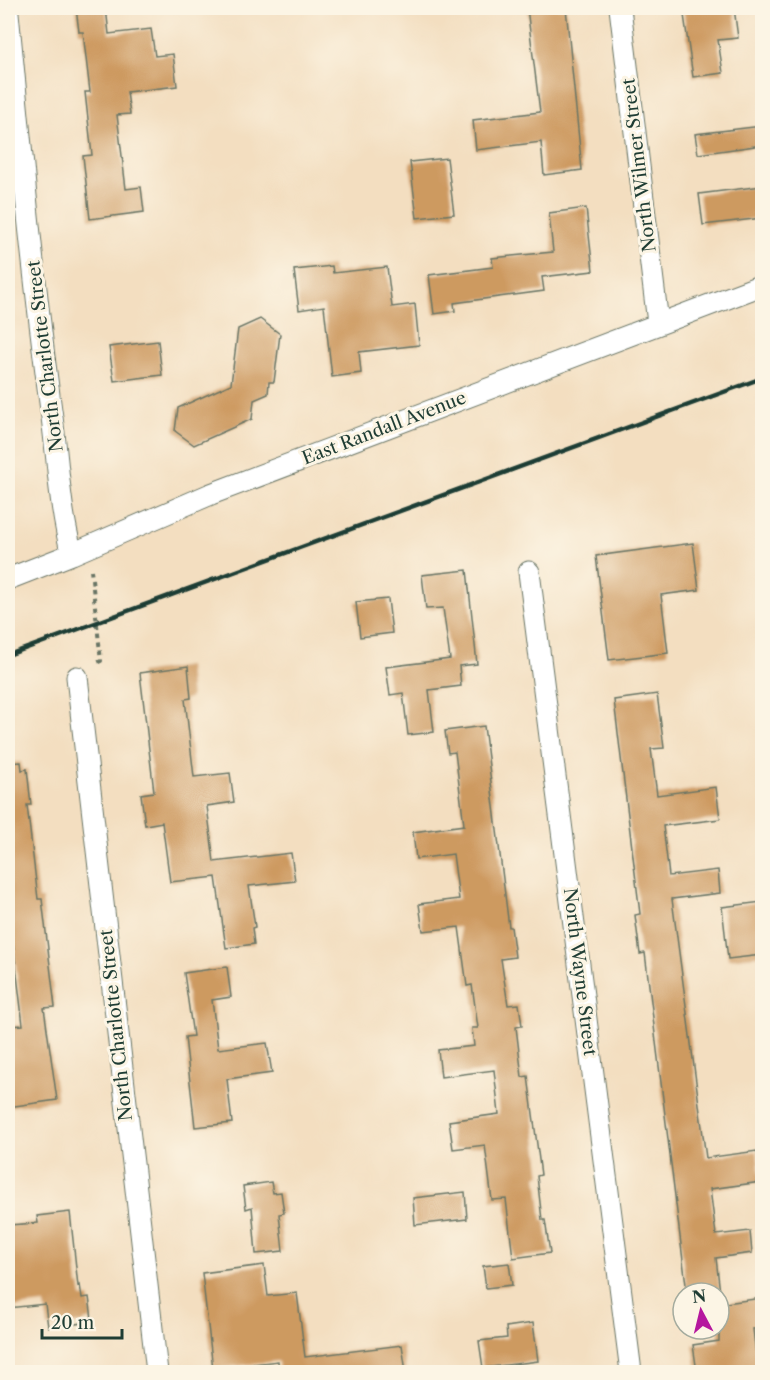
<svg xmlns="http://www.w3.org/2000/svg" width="770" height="1380" font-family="'Libre Caslon Text',serif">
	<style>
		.building { fill: #cd9a61 }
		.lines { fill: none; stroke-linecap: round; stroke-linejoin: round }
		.street-casing { stroke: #697565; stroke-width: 23 }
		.path { stroke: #697565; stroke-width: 4; stroke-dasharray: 4.5 4.5; stroke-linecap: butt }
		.street { stroke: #fff; stroke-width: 21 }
		.rail { stroke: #1f3d34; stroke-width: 4.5 }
		.labels { text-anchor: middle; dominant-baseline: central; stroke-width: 6; stroke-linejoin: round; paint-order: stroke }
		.street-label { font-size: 18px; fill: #1f3d34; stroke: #fcf5e5 }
	</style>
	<rect width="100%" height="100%" fill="#fcf5e5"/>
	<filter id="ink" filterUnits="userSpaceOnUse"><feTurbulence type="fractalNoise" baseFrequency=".0167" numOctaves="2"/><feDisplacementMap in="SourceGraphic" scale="12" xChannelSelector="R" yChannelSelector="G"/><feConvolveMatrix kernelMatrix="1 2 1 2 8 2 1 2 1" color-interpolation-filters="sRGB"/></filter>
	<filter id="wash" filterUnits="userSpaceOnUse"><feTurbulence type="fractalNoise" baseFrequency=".008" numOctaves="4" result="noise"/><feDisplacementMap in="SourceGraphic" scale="24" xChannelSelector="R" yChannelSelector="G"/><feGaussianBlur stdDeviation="1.35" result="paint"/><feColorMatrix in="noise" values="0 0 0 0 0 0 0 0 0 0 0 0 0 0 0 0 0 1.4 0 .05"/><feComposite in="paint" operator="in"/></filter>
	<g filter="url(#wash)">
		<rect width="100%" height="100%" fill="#f3dec0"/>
		<g id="blocks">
			<!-- building -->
			<path class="building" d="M 76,8 L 106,8 L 109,34 L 151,29 L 155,56 L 173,54 L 177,86 L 127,92 L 130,114 L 117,115 L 126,189 L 141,187 L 144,212 L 90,219 L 83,156 L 92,155 L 85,92 L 90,92 L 83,32 L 79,32 Z
				M 527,8 L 566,8 L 582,170 L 544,175 L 541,142 L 476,150 L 473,120 L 540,112 Z
				M 683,8 L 734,8 L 738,38 L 718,40 L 723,73 L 693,77 Z
				M 762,126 L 762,145 L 698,154 L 695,134 Z
				M 447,158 L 454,214 L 417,218 L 410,162 Z
				M 762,186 L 762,218 L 703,225 L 699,194 Z
				M 586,208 L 593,271 L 542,277 L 544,291 L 454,303 L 455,311 L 434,314 L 429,275 L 493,267 L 492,258 L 553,252 L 549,213 Z
				M 332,266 L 333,273 L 387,267 L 392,307 L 415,304 L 419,345 L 359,352 L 361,373 L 332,377 L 324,306 L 299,310 L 294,270 Z
				M 260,319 L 280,334 L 274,382 L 269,382 L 268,394 L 254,400 L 252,419 L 194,445 L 175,431 L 178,408 L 231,384 L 238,329 Z
				M 158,341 L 162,375 L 114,381 L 109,347 Z
				M 693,543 L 699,590 L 661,595 L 668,653 L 609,660 L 596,556 Z
				M 467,570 L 477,664 L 459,666 L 461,686 L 429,690 L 434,732 L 408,735 L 403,693 L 390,695 L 386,667 L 450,659 L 443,608 L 426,609 L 422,575 Z
				M 388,599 L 392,633 L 360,637 L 356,602 Z
				M 188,666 L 191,698 L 185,699 L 194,777 L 230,773 L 234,802 L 207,806 L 214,862 L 291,853 L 295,881 L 249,886 L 255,927 L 252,928 L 254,944 L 226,948 L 216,877 L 170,882 L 162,822 L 145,825 L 141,794 L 154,792 L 140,673 Z
				M 657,694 L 664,748 L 651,749 L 657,795 L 716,787 L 720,819 L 663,826 L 669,876 L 718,870 L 720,893 L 672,899 L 706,1158 L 757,1151 L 761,1182 L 710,1189 L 716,1235 L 750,1231 L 752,1253 L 716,1258 L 720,1293 L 687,1293 L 645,953 L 640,954 L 635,915 L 640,914 L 614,700 Z
				M 484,726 L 509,927 L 511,927 L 515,957 L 501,959 L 508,1005 L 519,1004 L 522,1026 L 516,1027 L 522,1077 L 528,1076 L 541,1175 L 537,1176 L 542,1220 L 545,1220 L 550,1253 L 513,1258 L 506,1199 L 492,1200 L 485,1145 L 453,1149 L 449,1121 L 499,1114 L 494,1070 L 441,1077 L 438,1050 L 474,1046 L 472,1028 L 478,1028 L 472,985 L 467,986 L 459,927 L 423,931 L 419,904 L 459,899 L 453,854 L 416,859 L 413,832 L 464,825 L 455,752 L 448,753 L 445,731 Z
				M 21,762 L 22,770 L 27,769 L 31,805 L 27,805 L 38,899 L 42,899 L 55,1007 L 44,1008 L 57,1100 L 8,1107 L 8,1040 L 12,1040 L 10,1026 L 23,1025 L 13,942 L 8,942 L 8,763 Z
				M 762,902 L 762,955 L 728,959 L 722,907 Z
				M 227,967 L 231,997 L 212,1000 L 218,1049 L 267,1043 L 272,1073 L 227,1079 L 232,1123 L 195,1127 L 185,1037 L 193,1036 L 184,973 Z
				M 271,1182 L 273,1193 L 281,1192 L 284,1213 L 279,1214 L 283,1251 L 256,1254 L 252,1207 L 246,1209 L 243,1186 Z
				M 465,1192 L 467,1219 L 415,1225 L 413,1198 Z
				M 70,1212 L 78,1286 L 80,1285 L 82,1298 L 89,1297 L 92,1319 L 84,1321 L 84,1323 L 48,1327 L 45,1304 L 8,1308 L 8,1225 L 38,1223 L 37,1216 Z
				M 509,1263 L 512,1285 L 486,1288 L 483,1266 Z
				M 264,1265 L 268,1296 L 297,1293 L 305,1357 L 402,1345 L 406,1372 L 279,1372 L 278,1361 L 213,1369 L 202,1273 Z
				M 762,1298 L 762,1328 L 753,1329 L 758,1372 L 697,1372 L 693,1345 L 719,1341 L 719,1304 Z
				M 533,1323 L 538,1361 L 483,1368 L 479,1341 L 507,1338 L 506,1327 Z"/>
		</g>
	</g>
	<g filter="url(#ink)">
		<use href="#blocks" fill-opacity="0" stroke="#697565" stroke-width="1.5"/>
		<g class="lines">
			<defs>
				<path id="street" d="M 620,8 L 658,323
					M 8,13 C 21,146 33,278 51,410 C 58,458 59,507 72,554
					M 529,572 L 631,1372
					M 8,579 L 72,554 L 211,494 L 762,285
					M 77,677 L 157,1372"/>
			</defs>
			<!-- street casing -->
			<use href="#street" class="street-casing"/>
			<!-- path -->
			<path class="path" d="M 91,570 L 101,661 L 96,663"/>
			<!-- street -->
			<use href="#street" class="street"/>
			<!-- rail -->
			<path class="rail" d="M 8,655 L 762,378"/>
		</g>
	</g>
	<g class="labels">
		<!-- street labels -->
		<g class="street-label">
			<text transform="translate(639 165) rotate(-97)">North Wilmer Street</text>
			<text transform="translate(45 356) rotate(-97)">North Charlotte Street</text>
			<text transform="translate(384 428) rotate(-21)">East Randall Avenue</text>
			<text transform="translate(580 972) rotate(83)">North Wayne Street</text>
			<text transform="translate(116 1025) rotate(-96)">North Charlotte Street</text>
		</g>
	</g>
	<!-- margin -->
	<rect width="770" height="1380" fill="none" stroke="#fcf5e5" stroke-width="30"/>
	<!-- north arrow -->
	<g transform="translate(701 1311) rotate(353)"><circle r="28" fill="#fcf5e5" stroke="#a4ab9e" stroke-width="1.5"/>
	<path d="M0-4.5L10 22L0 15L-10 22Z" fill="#b5179e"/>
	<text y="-9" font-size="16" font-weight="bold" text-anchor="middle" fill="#1f3d34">N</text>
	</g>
	<!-- scale -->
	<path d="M42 1329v9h80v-9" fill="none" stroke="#1f3d34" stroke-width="3"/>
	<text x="51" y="1329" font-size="18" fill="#1f3d34" stroke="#fcf5e5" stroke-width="4.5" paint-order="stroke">20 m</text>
</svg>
